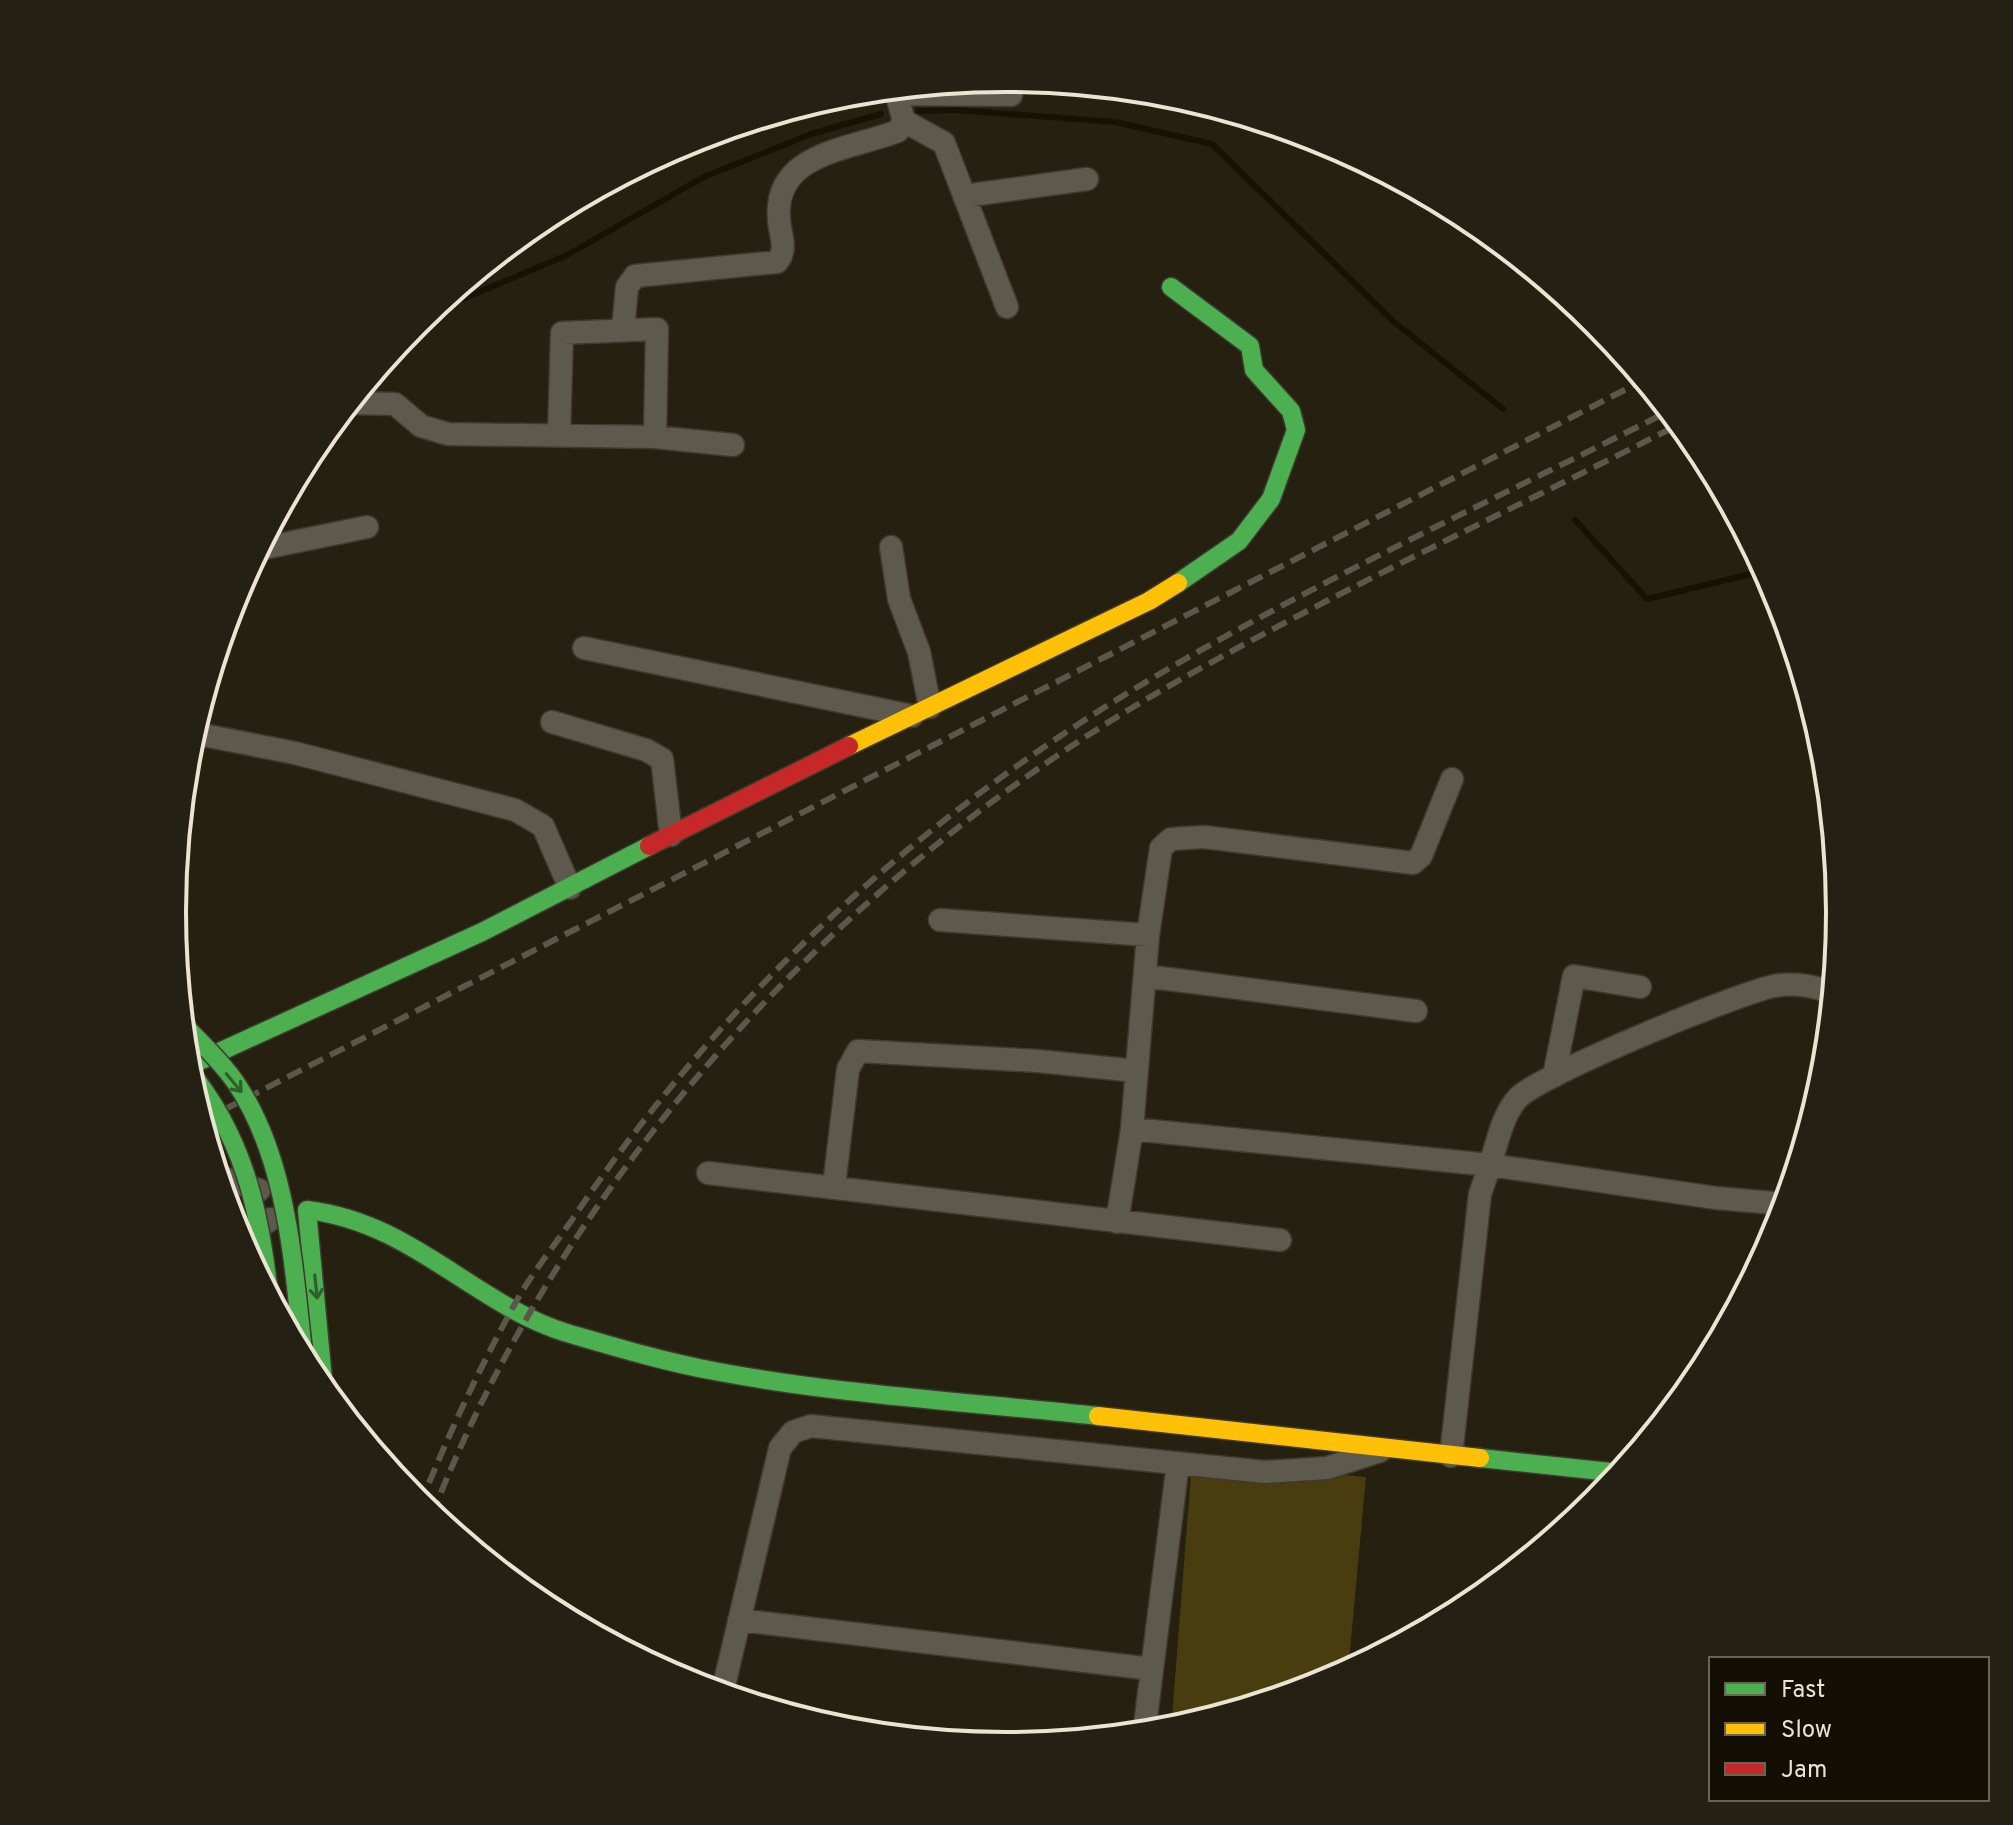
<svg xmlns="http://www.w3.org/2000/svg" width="2013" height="1825" font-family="Overpass,sans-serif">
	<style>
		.green { fill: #493c0f }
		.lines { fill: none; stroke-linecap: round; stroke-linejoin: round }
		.stream { stroke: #191101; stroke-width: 6 }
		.street-casing { stroke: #3f3a2f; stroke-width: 25 }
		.fast-casing { stroke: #3f3a2f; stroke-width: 21 }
		.slow-casing { stroke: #3f3a2f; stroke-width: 21 }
		.jam-casing { stroke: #3f3a2f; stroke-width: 21 }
		.street { stroke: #5e594d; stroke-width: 22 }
		.fast { stroke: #4caf50; stroke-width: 18 }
		.slow { stroke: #ffc107; stroke-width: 18 }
		.jam { stroke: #c62828; stroke-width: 18 }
		.rail { stroke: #5b574a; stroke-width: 6; stroke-dasharray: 16 8; stroke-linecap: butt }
		.fast-bridge-casing { stroke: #3f3a2f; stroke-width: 21; stroke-linecap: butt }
		.fast-bridge { stroke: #4caf50; stroke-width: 18 }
		.oneway { stroke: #305f2a }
		.rim { fill: none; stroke: #eae4d2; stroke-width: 4 }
	</style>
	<rect width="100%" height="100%" fill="#25200f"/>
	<!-- green -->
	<path class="green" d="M 1192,1461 L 1366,1477 L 1348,1672 L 1325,1684 L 1171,1730 Z"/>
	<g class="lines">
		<!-- stream -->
		<path class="stream" d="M 918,111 L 955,110 L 1115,122 L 1212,144 L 1394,322 L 1503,409
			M 442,301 L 463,299 L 567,255 L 704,177 L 811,134 L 881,114
			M 1575,520 L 1647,599 L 1751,574 L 1768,575"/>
		<defs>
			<path id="street" d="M 898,94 L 1011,95
				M 904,121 L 944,143 L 1007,307
				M 964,196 L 1087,179
				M 623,330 L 627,287 L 635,276 L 777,262 C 788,249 780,235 779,220 C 773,152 850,150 898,131 L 904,121 L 895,89
				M 350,403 L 395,404 L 421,426 L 448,434 L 655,437 L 733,445
				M 559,435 L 562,333 L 657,329 L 655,437
				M 891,547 L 899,599 L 919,652 L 930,707
				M 259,549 L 367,527
				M 584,648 L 912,716
				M 552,722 L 646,750 L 662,759 L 671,835
				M 193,733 L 295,753 L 515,810 L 543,826 L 570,888
				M 940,920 L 1148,935
				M 1145,976 L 1416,1011
				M 1554,1076 L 1574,976 L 1640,987
				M 1132,1129 L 1490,1165 C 1497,1144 1502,1115 1518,1098 C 1541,1074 1736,994 1774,986 C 1795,982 1813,986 1833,993
				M 708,1173 L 1280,1240
				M 218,1176 L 259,1190
				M 834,1186 L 848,1069 L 858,1051 L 1038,1061 L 1137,1071
				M 1117,1222 L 1132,1129 L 1148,935 L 1161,848 L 1171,839 L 1204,837 L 1413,863 L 1421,856 L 1452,779
				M 242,1245 L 245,1238 L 271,1219
				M 1451,1456 L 1480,1194 L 1490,1165 L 1716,1198 L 1786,1204
				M 739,1620 L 1152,1669
				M 722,1694 L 780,1448 L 793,1432 L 811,1426 L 1265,1472 L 1327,1468 L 1380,1451
				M 1144,1733 L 1178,1463"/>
			<path id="fast" d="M 1171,287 L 1250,346 L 1254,370 L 1291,411 L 1296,430 L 1271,499 L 1239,541 L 1178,583
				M 193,1064 L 482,932 L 649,846
				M 324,1390 L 307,1210 C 412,1222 475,1305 567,1333 C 615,1347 665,1362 714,1371 C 840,1395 971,1402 1098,1416
				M 1480,1458 L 1620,1473"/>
			<path id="slow" d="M 849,746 L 1149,601 L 1178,583
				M 1098,1416 L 1480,1458"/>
			<path id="jam" d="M 649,846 L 849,746"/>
		</defs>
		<!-- street casing -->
		<use href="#street" class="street-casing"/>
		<!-- fast casing -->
		<use href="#fast" class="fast-casing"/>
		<!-- slow casing -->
		<use href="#slow" class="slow-casing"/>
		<!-- jam casing -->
		<use href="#jam" class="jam-casing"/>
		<!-- street -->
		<use href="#street" class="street"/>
		<!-- fast -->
		<use href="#fast" class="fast"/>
		<!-- slow -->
		<use href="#slow" class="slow"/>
		<!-- jam -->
		<use href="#jam" class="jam"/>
		<!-- rail -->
		<path class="rail" d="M 202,1121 L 1644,380
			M 420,1505 C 446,1440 477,1373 511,1311 C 529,1276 556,1244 578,1211 C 726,993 924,813 1151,679 C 1318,580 1496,499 1669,411
			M 432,1515 C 567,1169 842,875 1162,690 C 1330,594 1507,512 1680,424"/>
		<defs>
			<path id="fast-bridge" d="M 183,1024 C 201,1043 221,1061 236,1083 C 289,1162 293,1267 304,1359
				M 187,1068 C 243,1135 260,1210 269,1295"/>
		</defs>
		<!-- fast-bridge casing -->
		<use href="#fast-bridge" class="fast-bridge-casing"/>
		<!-- fast-bridge -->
		<use href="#fast-bridge" class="fast-bridge"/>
	</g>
	<!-- one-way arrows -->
	<defs><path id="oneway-shaft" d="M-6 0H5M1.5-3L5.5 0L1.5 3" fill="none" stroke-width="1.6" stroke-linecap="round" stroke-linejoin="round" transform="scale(2)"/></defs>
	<g class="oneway">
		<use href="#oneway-shaft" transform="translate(234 1083) rotate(50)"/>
		<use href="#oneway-shaft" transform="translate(316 1287) rotate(84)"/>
	</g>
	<!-- crop -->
	<path d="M0 0H2013V1825H0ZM186 912a820 820 0 1 1 1640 0a820 820 0 1 1-1640 0Z" fill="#242014" fill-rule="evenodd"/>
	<path class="rim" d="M186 912a820 820 0 1 1 1640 0a820 820 0 1 1-1640 0Z"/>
	<!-- legend -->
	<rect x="1709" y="1657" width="280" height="144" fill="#130f04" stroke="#696456" stroke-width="2"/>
	<rect x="1725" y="1683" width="40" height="12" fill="#4caf50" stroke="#696456" stroke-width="2"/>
	<text x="1781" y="1697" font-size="24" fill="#eae4d2">Fast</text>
	<rect x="1725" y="1723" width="40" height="12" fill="#ffc107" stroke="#696456" stroke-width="2"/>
	<text x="1781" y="1737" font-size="24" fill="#eae4d2">Slow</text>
	<rect x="1725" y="1763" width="40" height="12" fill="#c62828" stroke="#696456" stroke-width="2"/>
	<text x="1781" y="1777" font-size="24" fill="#eae4d2">Jam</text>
</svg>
